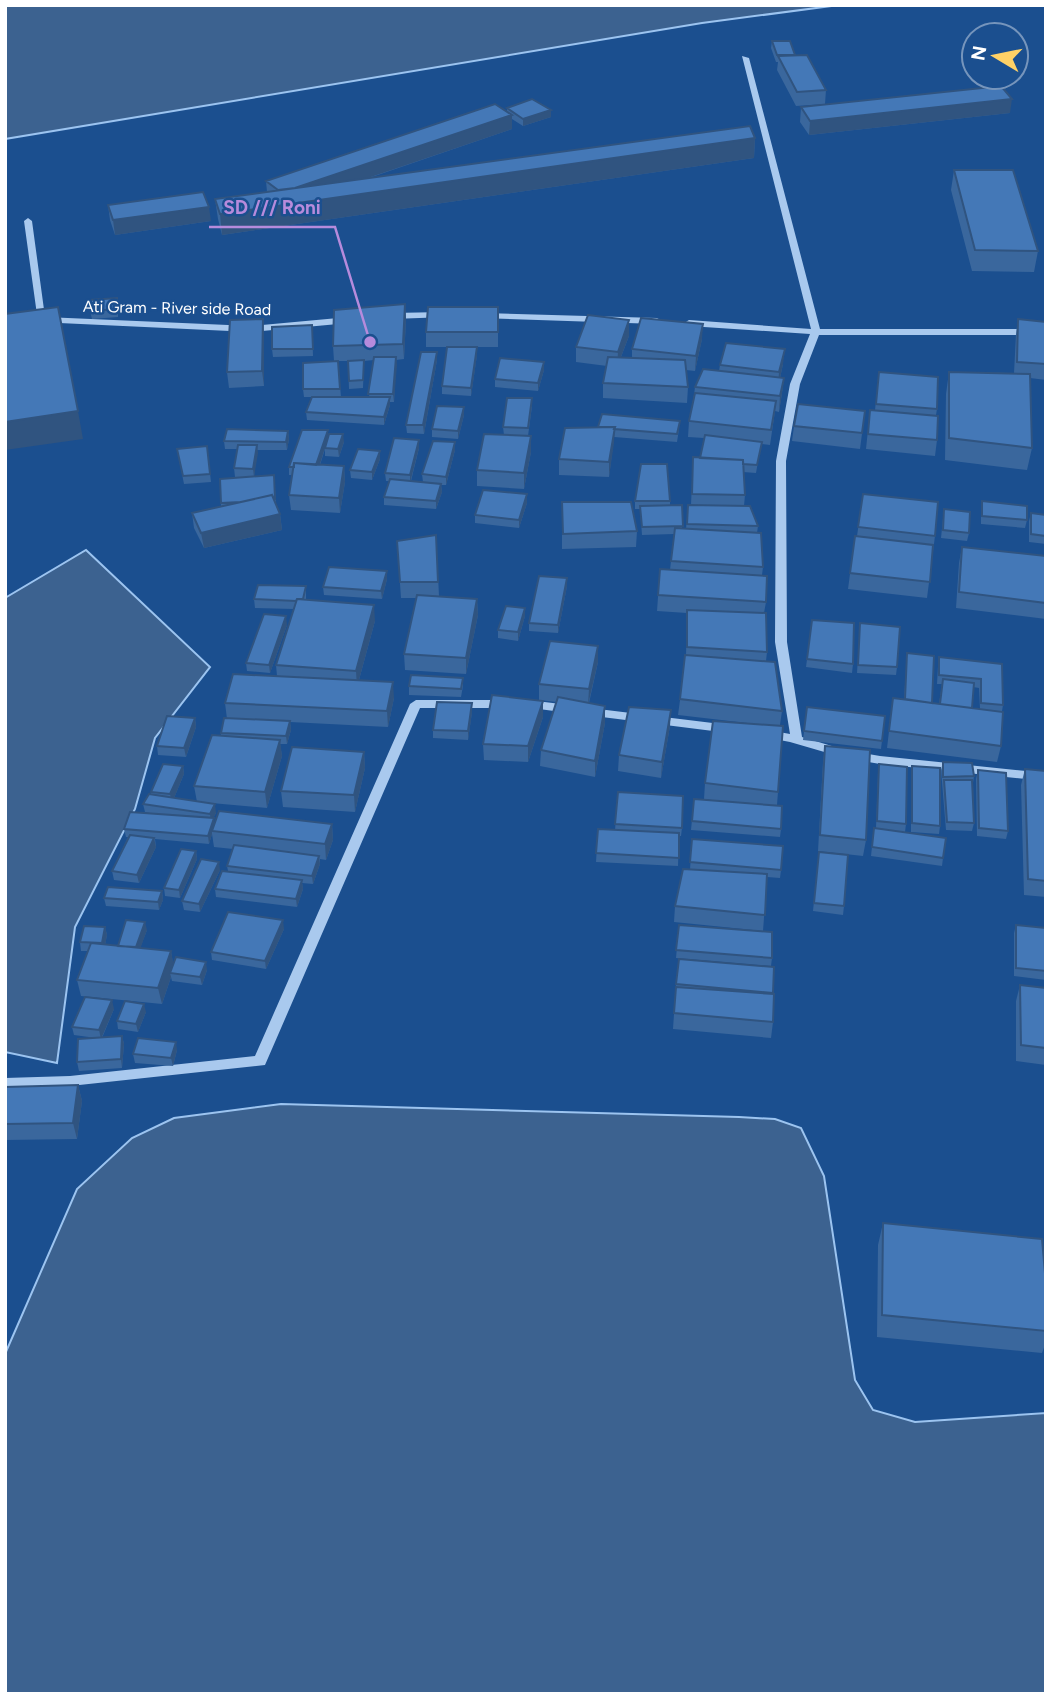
<svg xmlns="http://www.w3.org/2000/svg" width="1051" height="1699" font-family="Figtree,sans-serif">
	<style>
		.water { fill: #3c6290; stroke: #9cc4f0; stroke-width: 2 }
		.lines { fill: none; stroke-linecap: round; stroke-linejoin: round }
		.minor { fill: #a9c9ee; fill-rule: evenodd }
		.wall { fill: #3a679d; fill-rule: evenodd }
		.shaded-wall { fill: #305480 }
		.building { fill: #4478b7; stroke: #305480; stroke-width: 2 }
		.labels { text-anchor: middle; dominant-baseline: central; stroke-width: 5; stroke-linejoin: round; paint-order: stroke }
		.far-street-label { font-size: 16px; fill: #fff; stroke: #1b4f8f }
		.leader { fill: none; stroke: #b68bdc; stroke-width: 2.5 }
		.callout-dot { fill: #b68bdc; stroke: #1b4f8f; stroke-width: 2.5 }
		.callout-label { font-size: 19px; text-anchor: middle; font-weight: bold; fill: #b68bdc; stroke: #1b4f8f; stroke-width: 5; stroke-linejoin: round; paint-order: stroke }
	</style>
	<rect width="100%" height="100%" fill="#1b4f8f"/>
	<!-- water -->
	<path class="water" d="M 5,5 L 839,5 L 702,23 L 5,139 Z
		M 86,550 L 210,667 L 155,738 L 135,809 L 75,927 L 57,1063 L 5,1052 L 5,598 Z
		M 281,1104 L 739,1117 L 775,1119 L 801,1128 L 824,1176 L 855,1380 L 873,1410 L 915,1422 L 1046,1413 L 1046,1694 L 5,1694 L 5,1354 L 77,1189 L 132,1138 L 174,1118 Z"/>
	<g class="lines">
		<!-- minor -->
		<path class="minor" d="M 742,56 L 749,58 L 820,329 L 1046,329 L 1046,335 L 819,335 L 800,384 L 786,461 L 787,642 L 802,737 L 845,750 L 880,756 L 1046,773 L 1046,781 L 880,764 L 845,758 L 790,742 L 764,737 L 762,734 L 768,730 L 790,734 L 775,642 L 776,461 L 790,384 L 810,334 L 689,326 L 684,323 L 689,320 L 811,329 Z
			M 28,218 L 32,221 L 45,317 L 251,326 L 349,317 L 354,320 L 349,323 L 251,332 L 38,322 L 24,221 Z
			M 444,312 L 447,313 L 447,317 L 392,319 L 387,316 L 392,313 Z
			M 483,313 L 657,318 L 662,321 L 657,324 L 480,318 L 480,314 Z
			M 416,700 L 506,700 L 512,704 L 506,708 L 420,708 L 265,1065 L 70,1086 L 5,1088 L 5,1078 L 70,1076 L 255,1056 L 410,704 Z
			M 528,700 L 569,705 L 575,709 L 569,713 L 524,707 L 522,704 L 524,701 Z
			M 590,708 L 729,725 L 735,729 L 729,733 L 586,715 L 584,712 Z"/>
	</g>
	<!-- wall -->
	<path class="wall" d="M 772,41 L 795,55 L 826,90 L 825,104 L 796,106 L 777,70 L 778,62 L 776,62 L 771,48 Z
		M 801,107 L 1010,113 L 809,135 L 800,122 Z
		M 507,108 L 551,110 L 551,117 L 523,126 L 512,119 L 512,129 L 369,178 L 755,138 L 754,158 L 222,235 L 218,219 L 215,199 L 267,192 L 266,181 L 507,112 Z
		M 954,170 L 1038,251 L 1034,272 L 972,271 L 951,190 Z
		M 108,205 L 211,221 L 115,235 L 110,220 Z
		M 405,304 L 406,319 L 404,359 L 396,360 L 394,402 L 390,402 L 390,405 L 384,425 L 307,420 L 306,412 L 369,397 L 374,360 L 364,361 L 363,388 L 349,389 L 348,361 L 356,361 L 338,361 L 341,397 L 304,397 L 303,389 L 334,361 L 333,346 Z
		M 118,305 L 118,317 L 92,319 L 90,311 Z
		M 498,307 L 498,347 L 477,347 L 477,355 L 471,396 L 442,394 L 442,386 L 447,347 L 426,347 L 426,332 Z
		M 1018,319 L 1046,322 L 1046,380 L 1030,378 L 1032,448 L 1027,470 L 945,460 L 946,394 L 949,372 L 1014,373 L 1016,334 Z
		M 629,320 L 629,336 L 621,357 L 632,358 L 632,349 L 702,339 L 695,371 L 686,370 L 688,387 L 687,403 L 603,398 L 603,383 L 607,366 L 576,362 L 576,347 Z
		M 312,325 L 313,356 L 273,357 L 272,349 Z
		M 264,334 L 264,386 L 229,388 L 227,372 Z
		M 437,352 L 437,360 L 424,434 L 407,433 L 406,425 Z
		M 544,362 L 544,370 L 538,391 L 495,387 L 495,379 Z
		M 783,364 L 780,378 L 784,378 L 782,393 L 779,412 L 775,411 L 770,445 L 761,444 L 756,473 L 743,472 L 745,495 L 744,506 L 758,526 L 757,533 L 763,567 L 762,575 L 766,602 L 764,613 L 767,652 L 766,661 L 782,711 L 780,725 L 778,792 L 777,805 L 781,829 L 780,837 L 691,830 L 694,799 L 720,801 L 704,799 L 705,783 L 747,723 L 678,715 L 686,655 L 687,613 L 657,611 L 660,569 L 670,570 L 674,534 L 642,535 L 640,509 L 635,509 L 635,501 L 670,501 L 670,505 L 682,505 L 682,528 L 686,529 L 688,505 L 691,505 L 693,457 L 700,458 L 704,438 L 688,437 L 689,421 L 694,395 L 695,387 L 719,371 L 720,365 Z
		M 879,372 L 937,409 L 936,415 L 937,440 L 935,456 L 866,449 L 870,410 L 875,410 Z
		M 532,406 L 528,436 L 531,436 L 531,452 L 524,489 L 477,486 L 477,470 L 504,435 L 503,427 Z
		M 464,407 L 464,415 L 458,439 L 432,437 L 432,429 Z
		M 865,411 L 860,449 L 792,441 L 794,426 Z
		M 565,428 L 679,429 L 677,442 L 614,437 L 609,477 L 559,475 L 559,459 Z
		M 328,430 L 328,437 L 344,442 L 339,457 L 325,456 L 325,449 L 320,465 L 344,466 L 345,482 L 340,513 L 291,510 L 289,495 L 292,475 L 289,475 L 289,467 Z
		M 288,431 L 289,439 L 287,450 L 257,450 L 254,477 L 235,477 L 234,468 L 237,449 L 225,449 L 224,441 Z
		M 207,446 L 211,482 L 184,484 L 177,449 Z
		M 419,448 L 411,481 L 423,482 L 422,474 L 455,450 L 446,485 L 441,485 L 442,492 L 436,509 L 384,505 L 384,497 L 389,481 L 386,481 L 385,473 Z
		M 380,451 L 380,459 L 372,480 L 351,478 L 350,470 Z
		M 274,475 L 276,504 L 280,514 L 282,530 L 204,548 L 194,528 L 192,513 L 221,506 L 220,479 Z
		M 863,494 L 935,536 L 927,598 L 848,589 L 855,536 L 857,536 Z
		M 982,501 L 1027,520 L 1025,528 L 981,524 L 981,510 Z
		M 562,502 L 637,531 L 636,547 L 562,549 Z
		M 527,503 L 519,528 L 475,523 L 475,515 Z
		M 944,509 L 969,533 L 967,541 L 941,538 Z
		M 1031,513 L 1046,515 L 1046,544 L 1029,542 L 1029,521 Z
		M 436,535 L 439,596 L 477,599 L 478,615 L 466,674 L 405,670 L 404,654 L 416,598 L 401,598 L 397,541 Z
		M 962,547 L 1046,556 L 1046,619 L 956,608 L 959,563 Z
		M 567,578 L 567,586 L 558,633 L 529,631 L 529,623 Z
		M 387,579 L 382,599 L 324,595 L 323,587 Z
		M 306,586 L 306,600 L 375,621 L 359,680 L 394,698 L 388,727 L 290,722 L 291,730 L 287,744 L 280,744 L 282,756 L 267,808 L 200,802 L 216,813 L 213,818 L 214,824 L 332,824 L 333,840 L 326,860 L 320,859 L 320,864 L 313,884 L 302,883 L 303,889 L 297,907 L 216,897 L 215,889 L 228,871 L 227,866 L 233,849 L 214,847 L 212,834 L 209,844 L 155,839 L 156,847 L 139,883 L 114,880 L 112,871 L 128,837 L 126,837 L 124,829 L 154,814 L 145,812 L 143,804 L 151,794 L 151,792 L 183,766 L 184,774 L 174,798 L 197,802 L 194,786 L 221,736 L 221,733 L 227,719 L 225,703 L 277,676 L 276,665 L 294,609 L 255,608 L 254,599 Z
		M 525,616 L 518,641 L 498,638 L 498,630 Z
		M 812,620 L 853,664 L 852,673 L 806,667 Z
		M 860,623 L 897,667 L 896,675 L 857,673 Z
		M 287,625 L 270,673 L 247,671 L 246,663 Z
		M 598,646 L 598,662 L 589,703 L 605,706 L 605,723 L 595,777 L 540,766 L 541,750 L 557,702 L 539,700 L 539,684 Z
		M 907,653 L 932,703 L 939,704 L 942,684 L 937,684 L 938,666 L 939,657 L 1002,664 L 1003,705 L 1002,711 L 1001,746 L 997,762 L 887,748 L 893,698 L 904,699 ZM 973,687 L 979,688 L 980,709 L 972,708 Z
		M 463,678 L 463,686 L 461,697 L 409,695 L 409,686 Z
		M 807,707 L 885,716 L 881,749 L 803,740 Z
		M 472,712 L 468,740 L 433,738 L 433,730 Z
		M 543,717 L 528,762 L 484,760 L 483,744 Z
		M 195,718 L 196,727 L 186,757 L 158,755 L 157,746 Z
		M 670,726 L 661,778 L 618,771 L 619,755 Z
		M 825,746 L 866,840 L 863,856 L 818,851 L 823,762 Z
		M 364,752 L 365,768 L 355,812 L 283,807 L 281,791 Z
		M 943,762 L 974,776 L 973,783 L 974,823 L 972,831 L 946,830 L 941,770 Z
		M 879,764 L 906,824 L 905,832 L 943,858 L 942,866 L 871,856 L 874,828 L 876,828 L 878,772 Z
		M 912,766 L 940,826 L 939,834 L 911,832 L 911,774 Z
		M 1025,769 L 1046,771 L 1046,897 L 1024,895 L 1021,785 Z
		M 978,770 L 1008,831 L 1006,839 L 977,836 L 976,779 Z
		M 618,792 L 682,828 L 681,836 L 679,836 L 678,866 L 596,862 L 598,829 L 615,830 Z
		M 692,839 L 781,870 L 780,878 L 767,877 L 763,931 L 674,922 L 675,906 L 690,870 Z
		M 196,851 L 197,859 L 180,898 L 165,896 L 164,888 Z
		M 818,860 L 844,906 L 843,915 L 813,911 Z
		M 220,870 L 200,912 L 184,910 L 182,901 Z
		M 162,891 L 163,900 L 159,910 L 106,906 L 104,898 Z
		M 679,925 L 772,958 L 771,966 L 676,958 Z
		M 1016,925 L 1046,928 L 1046,980 L 1014,976 L 1014,933 Z
		M 105,927 L 107,935 L 105,945 L 118,946 L 147,930 L 140,948 L 171,951 L 173,964 L 207,970 L 202,985 L 172,981 L 171,977 L 162,1004 L 81,996 L 77,980 L 88,951 L 81,951 L 80,942 Z
		M 284,929 L 266,969 L 212,960 L 211,952 Z
		M 676,984 L 773,993 L 773,1022 L 771,1038 L 673,1029 Z
		M 1020,985 L 1046,988 L 1046,1065 L 1016,1061 L 1016,1001 Z
		M 114,1009 L 102,1038 L 122,1036 L 124,1044 L 122,1068 L 79,1071 L 77,1062 L 96,1038 L 74,1035 L 72,1027 Z
		M 146,1012 L 138,1032 L 118,1029 L 117,1021 Z
		M 177,1050 L 173,1066 L 135,1063 L 133,1054 Z
		M 78,1085 L 82,1101 L 77,1139 L 5,1140 L 5,1087 Z
		M 883,1223 L 1046,1331 L 1046,1342 L 1042,1353 L 877,1337 L 878,1245 Z"/>
	<!-- shaded-wall -->
	<path class="shaded-wall" d="M 1012,99 L 1010,113 L 809,135 L 810,121 Z
		M 551,110 L 551,117 L 523,126 L 523,119 Z
		M 512,115 L 512,129 L 291,204 L 755,138 L 754,158 L 222,235 L 220,214 L 281,193 Z
		M 209,207 L 211,221 L 115,235 L 113,220 Z
		M 405,304 L 406,319 L 404,359 L 403,344 Z
		M 263,319 L 264,334 L 264,386 L 262,371 Z
		M 629,320 L 629,336 L 617,367 L 618,352 Z
		M 703,324 L 702,339 L 695,371 L 696,356 Z
		M 477,347 L 477,355 L 471,396 L 471,388 Z
		M 785,349 L 783,364 L 778,387 L 779,372 Z
		M 437,352 L 437,360 L 424,434 L 423,425 Z
		M 396,357 L 397,365 L 394,402 L 393,394 Z
		M 544,362 L 544,370 L 538,391 L 538,383 Z
		M 784,378 L 782,393 L 779,412 L 780,396 Z
		M 390,397 L 390,405 L 384,425 L 384,417 Z
		M 464,407 L 464,415 L 458,439 L 458,431 Z
		M 78,411 L 83,439 L 5,450 L 5,422 Z
		M 615,427 L 614,443 L 609,477 L 609,462 Z
		M 328,430 L 328,438 L 316,477 L 315,469 Z
		M 288,431 L 289,439 L 287,450 L 286,442 Z
		M 343,434 L 344,442 L 339,457 L 338,449 Z
		M 531,436 L 531,452 L 524,489 L 524,473 Z
		M 419,440 L 419,448 L 410,483 L 410,475 Z
		M 455,442 L 455,450 L 446,485 L 446,477 Z
		M 257,445 L 258,453 L 254,477 L 253,469 Z
		M 380,451 L 380,459 L 372,480 L 372,472 Z
		M 344,466 L 345,482 L 340,513 L 339,498 Z
		M 441,484 L 442,492 L 436,509 L 436,501 Z
		M 527,494 L 527,503 L 519,528 L 519,520 Z
		M 280,514 L 282,530 L 204,548 L 201,533 Z
		M 387,571 L 387,579 L 382,599 L 381,591 Z
		M 567,578 L 567,586 L 558,633 L 558,625 Z
		M 477,599 L 478,615 L 466,674 L 466,658 Z
		M 374,605 L 375,621 L 357,687 L 356,671 Z
		M 525,608 L 525,616 L 518,641 L 518,632 Z
		M 286,616 L 287,625 L 270,673 L 269,665 Z
		M 598,646 L 598,662 L 588,705 L 589,689 Z
		M 393,682 L 394,698 L 388,727 L 387,711 Z
		M 543,701 L 543,717 L 528,762 L 528,746 Z
		M 472,703 L 472,712 L 468,740 L 468,731 Z
		M 605,706 L 605,723 L 595,777 L 595,761 Z
		M 671,710 L 670,726 L 661,778 L 662,762 Z
		M 195,718 L 196,727 L 186,757 L 184,748 Z
		M 290,721 L 291,730 L 287,744 L 286,736 Z
		M 280,740 L 282,756 L 267,808 L 265,792 Z
		M 364,752 L 365,768 L 355,812 L 354,795 Z
		M 183,766 L 184,774 L 172,803 L 170,794 Z
		M 215,804 L 216,813 L 211,823 L 210,814 Z
		M 214,818 L 215,827 L 212,831 L 212,834 L 209,844 L 208,836 Z
		M 332,824 L 333,840 L 326,860 L 325,844 Z
		M 154,838 L 156,847 L 139,883 L 137,875 Z
		M 196,851 L 197,859 L 180,898 L 179,890 Z
		M 319,856 L 320,864 L 313,884 L 312,876 Z
		M 219,862 L 220,870 L 200,912 L 199,904 Z
		M 302,880 L 303,889 L 297,907 L 296,899 Z
		M 162,891 L 163,900 L 159,910 L 158,902 Z
		M 283,920 L 284,929 L 266,969 L 265,961 Z
		M 145,922 L 147,930 L 138,955 L 136,947 Z
		M 105,927 L 107,935 L 104,951 L 102,943 Z
		M 171,951 L 174,967 L 170,973 L 171,977 L 162,1004 L 158,988 Z
		M 206,962 L 207,970 L 202,985 L 200,977 Z
		M 112,1000 L 114,1009 L 101,1039 L 99,1030 Z
		M 144,1004 L 146,1012 L 138,1032 L 136,1024 Z
		M 122,1036 L 124,1044 L 122,1068 L 121,1059 Z
		M 176,1042 L 177,1050 L 173,1066 L 171,1058 Z
		M 78,1085 L 82,1101 L 77,1139 L 73,1123 Z"/>
	<!-- building -->
	<path class="building" d="M 772,41 L 790,41 L 795,55 L 777,55 Z
		M 807,55 L 826,90 L 797,92 L 778,56 Z
		M 1001,86 L 1012,99 L 810,121 L 801,107 Z
		M 532,99 L 551,110 L 523,119 L 507,108 Z
		M 495,104 L 512,115 L 295,188 L 278,190 L 266,181 Z
		M 750,126 L 755,138 L 220,214 L 215,199 Z
		M 954,170 L 1013,170 L 1038,251 L 975,250 Z
		M 203,192 L 209,207 L 113,220 L 108,205 Z
		M 117,298 L 117,309 L 90,311 L 90,300 Z
		M 405,304 L 403,344 L 333,346 L 334,310 Z
		M 58,307 L 78,411 L 5,422 L 5,314 Z
		M 428,307 L 498,307 L 498,332 L 426,332 Z
		M 588,315 L 629,320 L 618,352 L 576,347 Z
		M 641,318 L 703,324 L 696,356 L 632,349 Z
		M 263,319 L 262,371 L 227,372 L 230,320 Z
		M 1018,319 L 1046,322 L 1046,364 L 1017,362 Z
		M 312,325 L 313,349 L 272,349 L 272,327 Z
		M 726,343 L 785,349 L 779,372 L 720,365 Z
		M 447,347 L 477,347 L 471,388 L 442,386 Z
		M 421,352 L 437,352 L 423,425 L 406,425 Z
		M 374,357 L 396,357 L 393,394 L 368,394 Z
		M 608,357 L 685,360 L 688,387 L 603,383 Z
		M 500,358 L 544,362 L 538,383 L 495,379 Z
		M 364,360 L 363,380 L 349,381 L 348,361 Z
		M 338,361 L 340,389 L 303,389 L 303,363 Z
		M 703,369 L 784,378 L 780,396 L 695,387 Z
		M 879,372 L 938,377 L 937,409 L 876,404 Z
		M 949,372 L 1030,374 L 1032,448 L 949,438 Z
		M 695,393 L 776,401 L 771,430 L 689,421 Z
		M 312,397 L 390,397 L 384,417 L 306,412 Z
		M 507,398 L 532,398 L 528,428 L 503,427 Z
		M 798,404 L 865,411 L 862,433 L 794,426 Z
		M 437,406 L 464,407 L 458,431 L 432,429 Z
		M 870,410 L 938,416 L 937,440 L 868,434 Z
		M 602,414 L 680,421 L 677,434 L 614,429 L 615,427 L 598,427 Z
		M 615,427 L 609,462 L 559,459 L 565,428 Z
		M 227,429 L 288,431 L 286,442 L 224,441 Z
		M 302,430 L 328,430 L 316,465 L 294,463 L 294,467 L 289,467 Z
		M 329,434 L 343,434 L 338,449 L 325,448 Z
		M 484,434 L 531,436 L 524,473 L 477,470 Z
		M 705,435 L 762,442 L 757,465 L 743,464 L 743,460 L 700,458 Z
		M 394,438 L 419,440 L 410,475 L 385,473 Z
		M 433,441 L 455,442 L 446,477 L 422,474 Z
		M 238,445 L 257,445 L 253,469 L 234,468 Z
		M 207,446 L 210,474 L 183,476 L 177,449 Z
		M 358,449 L 380,451 L 372,472 L 350,470 Z
		M 693,457 L 743,460 L 745,495 L 692,494 Z
		M 294,463 L 344,466 L 339,498 L 289,495 Z
		M 641,464 L 667,464 L 670,501 L 635,501 Z
		M 274,475 L 275,499 L 274,499 L 272,495 L 241,502 L 221,503 L 220,479 Z
		M 390,479 L 441,484 L 436,501 L 384,497 Z
		M 483,490 L 527,494 L 519,520 L 475,515 Z
		M 863,494 L 938,502 L 935,536 L 858,527 Z
		M 272,495 L 280,514 L 201,533 L 192,513 Z
		M 982,501 L 1027,506 L 1027,520 L 982,516 Z
		M 562,502 L 631,502 L 637,531 L 563,534 Z
		M 682,505 L 683,526 L 642,527 L 640,506 Z
		M 688,505 L 750,506 L 758,526 L 687,524 Z
		M 944,509 L 970,512 L 969,533 L 943,530 Z
		M 1031,513 L 1046,515 L 1046,536 L 1031,534 Z
		M 675,528 L 761,533 L 763,567 L 671,561 Z
		M 436,535 L 438,582 L 400,582 L 397,541 Z
		M 855,536 L 933,545 L 930,582 L 850,573 Z
		M 962,547 L 1046,556 L 1046,603 L 959,592 Z
		M 329,567 L 387,571 L 381,591 L 323,587 Z
		M 660,569 L 767,576 L 766,602 L 658,595 Z
		M 539,576 L 567,578 L 558,625 L 529,623 Z
		M 258,585 L 306,586 L 303,599 L 297,599 L 296,601 L 254,599 Z
		M 417,595 L 477,599 L 466,658 L 404,654 Z
		M 297,599 L 374,605 L 356,671 L 276,665 Z
		M 506,606 L 525,608 L 518,632 L 498,630 Z
		M 687,610 L 766,613 L 767,652 L 687,647 Z
		M 264,614 L 286,616 L 269,665 L 246,663 Z
		M 812,620 L 854,623 L 853,664 L 807,659 Z
		M 860,623 L 900,627 L 897,667 L 858,665 Z
		M 550,641 L 598,646 L 589,689 L 539,684 Z
		M 907,653 L 934,656 L 932,703 L 905,699 Z
		M 685,655 L 775,662 L 782,711 L 680,699 Z
		M 939,657 L 1002,664 L 1003,705 L 981,703 L 981,679 L 939,675 Z
		M 233,674 L 393,682 L 387,711 L 225,703 Z
		M 411,675 L 463,678 L 461,689 L 409,686 Z
		M 943,679 L 974,683 L 972,708 L 940,704 Z
		M 492,695 L 543,701 L 528,746 L 483,744 Z
		M 558,697 L 605,706 L 595,761 L 541,750 Z
		M 893,698 L 1003,712 L 1001,746 L 889,731 Z
		M 437,702 L 472,703 L 468,731 L 433,730 Z
		M 629,707 L 671,710 L 662,762 L 619,755 Z
		M 807,707 L 885,716 L 882,741 L 804,731 Z
		M 167,716 L 195,718 L 184,748 L 157,746 Z
		M 224,718 L 290,721 L 286,736 L 221,733 Z
		M 713,721 L 783,726 L 778,792 L 705,783 Z
		M 212,735 L 280,740 L 265,792 L 194,786 Z
		M 825,746 L 870,750 L 866,840 L 820,835 Z
		M 292,747 L 364,752 L 354,795 L 281,791 Z
		M 943,762 L 972,763 L 974,776 L 943,777 Z
		M 163,764 L 183,766 L 170,794 L 151,792 Z
		M 879,764 L 907,767 L 906,824 L 877,821 Z
		M 912,766 L 940,768 L 940,826 L 912,823 Z
		M 1025,769 L 1046,771 L 1046,881 L 1028,879 Z
		M 978,770 L 1006,773 L 1008,831 L 979,828 Z
		M 944,780 L 972,780 L 974,823 L 947,822 Z
		M 618,792 L 683,796 L 682,828 L 615,824 Z
		M 149,794 L 215,804 L 210,814 L 143,804 Z
		M 694,799 L 782,806 L 781,829 L 692,821 Z
		M 219,811 L 332,824 L 325,844 L 212,831 Z
		M 130,812 L 214,818 L 208,836 L 124,829 Z
		M 874,828 L 946,838 L 943,858 L 872,847 Z
		M 598,829 L 679,833 L 679,858 L 596,853 Z
		M 130,835 L 154,838 L 137,875 L 112,871 Z
		M 692,839 L 783,846 L 781,870 L 690,862 Z
		M 234,845 L 319,856 L 312,876 L 227,866 Z
		M 181,849 L 196,851 L 179,890 L 164,888 Z
		M 819,852 L 848,855 L 844,906 L 814,903 Z
		M 201,859 L 219,862 L 199,904 L 182,901 Z
		M 683,869 L 767,874 L 765,915 L 675,906 Z
		M 222,871 L 302,880 L 296,899 L 215,889 Z
		M 108,887 L 162,891 L 158,902 L 104,898 Z
		M 228,912 L 283,920 L 265,961 L 211,952 Z
		M 126,920 L 145,922 L 136,947 L 118,946 Z
		M 679,925 L 772,932 L 772,958 L 676,950 Z
		M 1016,925 L 1046,928 L 1046,971 L 1016,968 Z
		M 84,926 L 105,927 L 102,943 L 80,942 Z
		M 91,943 L 171,951 L 158,988 L 77,980 Z
		M 176,957 L 206,962 L 200,977 L 170,973 Z
		M 679,959 L 774,967 L 773,993 L 676,984 Z
		M 1020,985 L 1046,988 L 1046,1048 L 1021,1045 Z
		M 676,987 L 774,994 L 773,1022 L 674,1013 Z
		M 85,997 L 112,1000 L 99,1030 L 72,1027 Z
		M 125,1001 L 144,1004 L 136,1024 L 117,1021 Z
		M 122,1036 L 121,1059 L 77,1062 L 78,1039 Z
		M 138,1038 L 176,1042 L 171,1058 L 133,1054 Z
		M 78,1085 L 73,1123 L 5,1124 L 5,1087 Z
		M 883,1223 L 1042,1239 L 1046,1285 L 1046,1331 L 882,1315 Z"/>
	<g class="labels">
		<!-- far-street labels -->
		<g class="far-street-label">
			<text transform="translate(177 308) rotate(1)">Ati Gram - River side Road</text>
		</g>
	</g>
	<!-- callouts -->
	<path class="leader" d="M370 342L335 227H209"/>
	<circle class="callout-dot" cx="370" cy="342" r="7"/>
	<g class="callout-label">
		<text x="272" y="214">SD /// Roni</text>
	</g>
	<!-- border -->
	<rect width="1051" height="1699" fill="none" stroke="#ffffff" stroke-width="14"/>
	<!-- north arrow -->
	<g transform="translate(995 56) rotate(280)"><circle r="33" fill="#1b4f8f" stroke="#7695bc" stroke-width="2"/>
	<path d="M0-5L12 26L0 18L-12 26Z" fill="#ffd166"/>
	<text y="-10" font-size="19" font-weight="bold" text-anchor="middle" fill="#ffffff">N</text>
	</g>
</svg>
